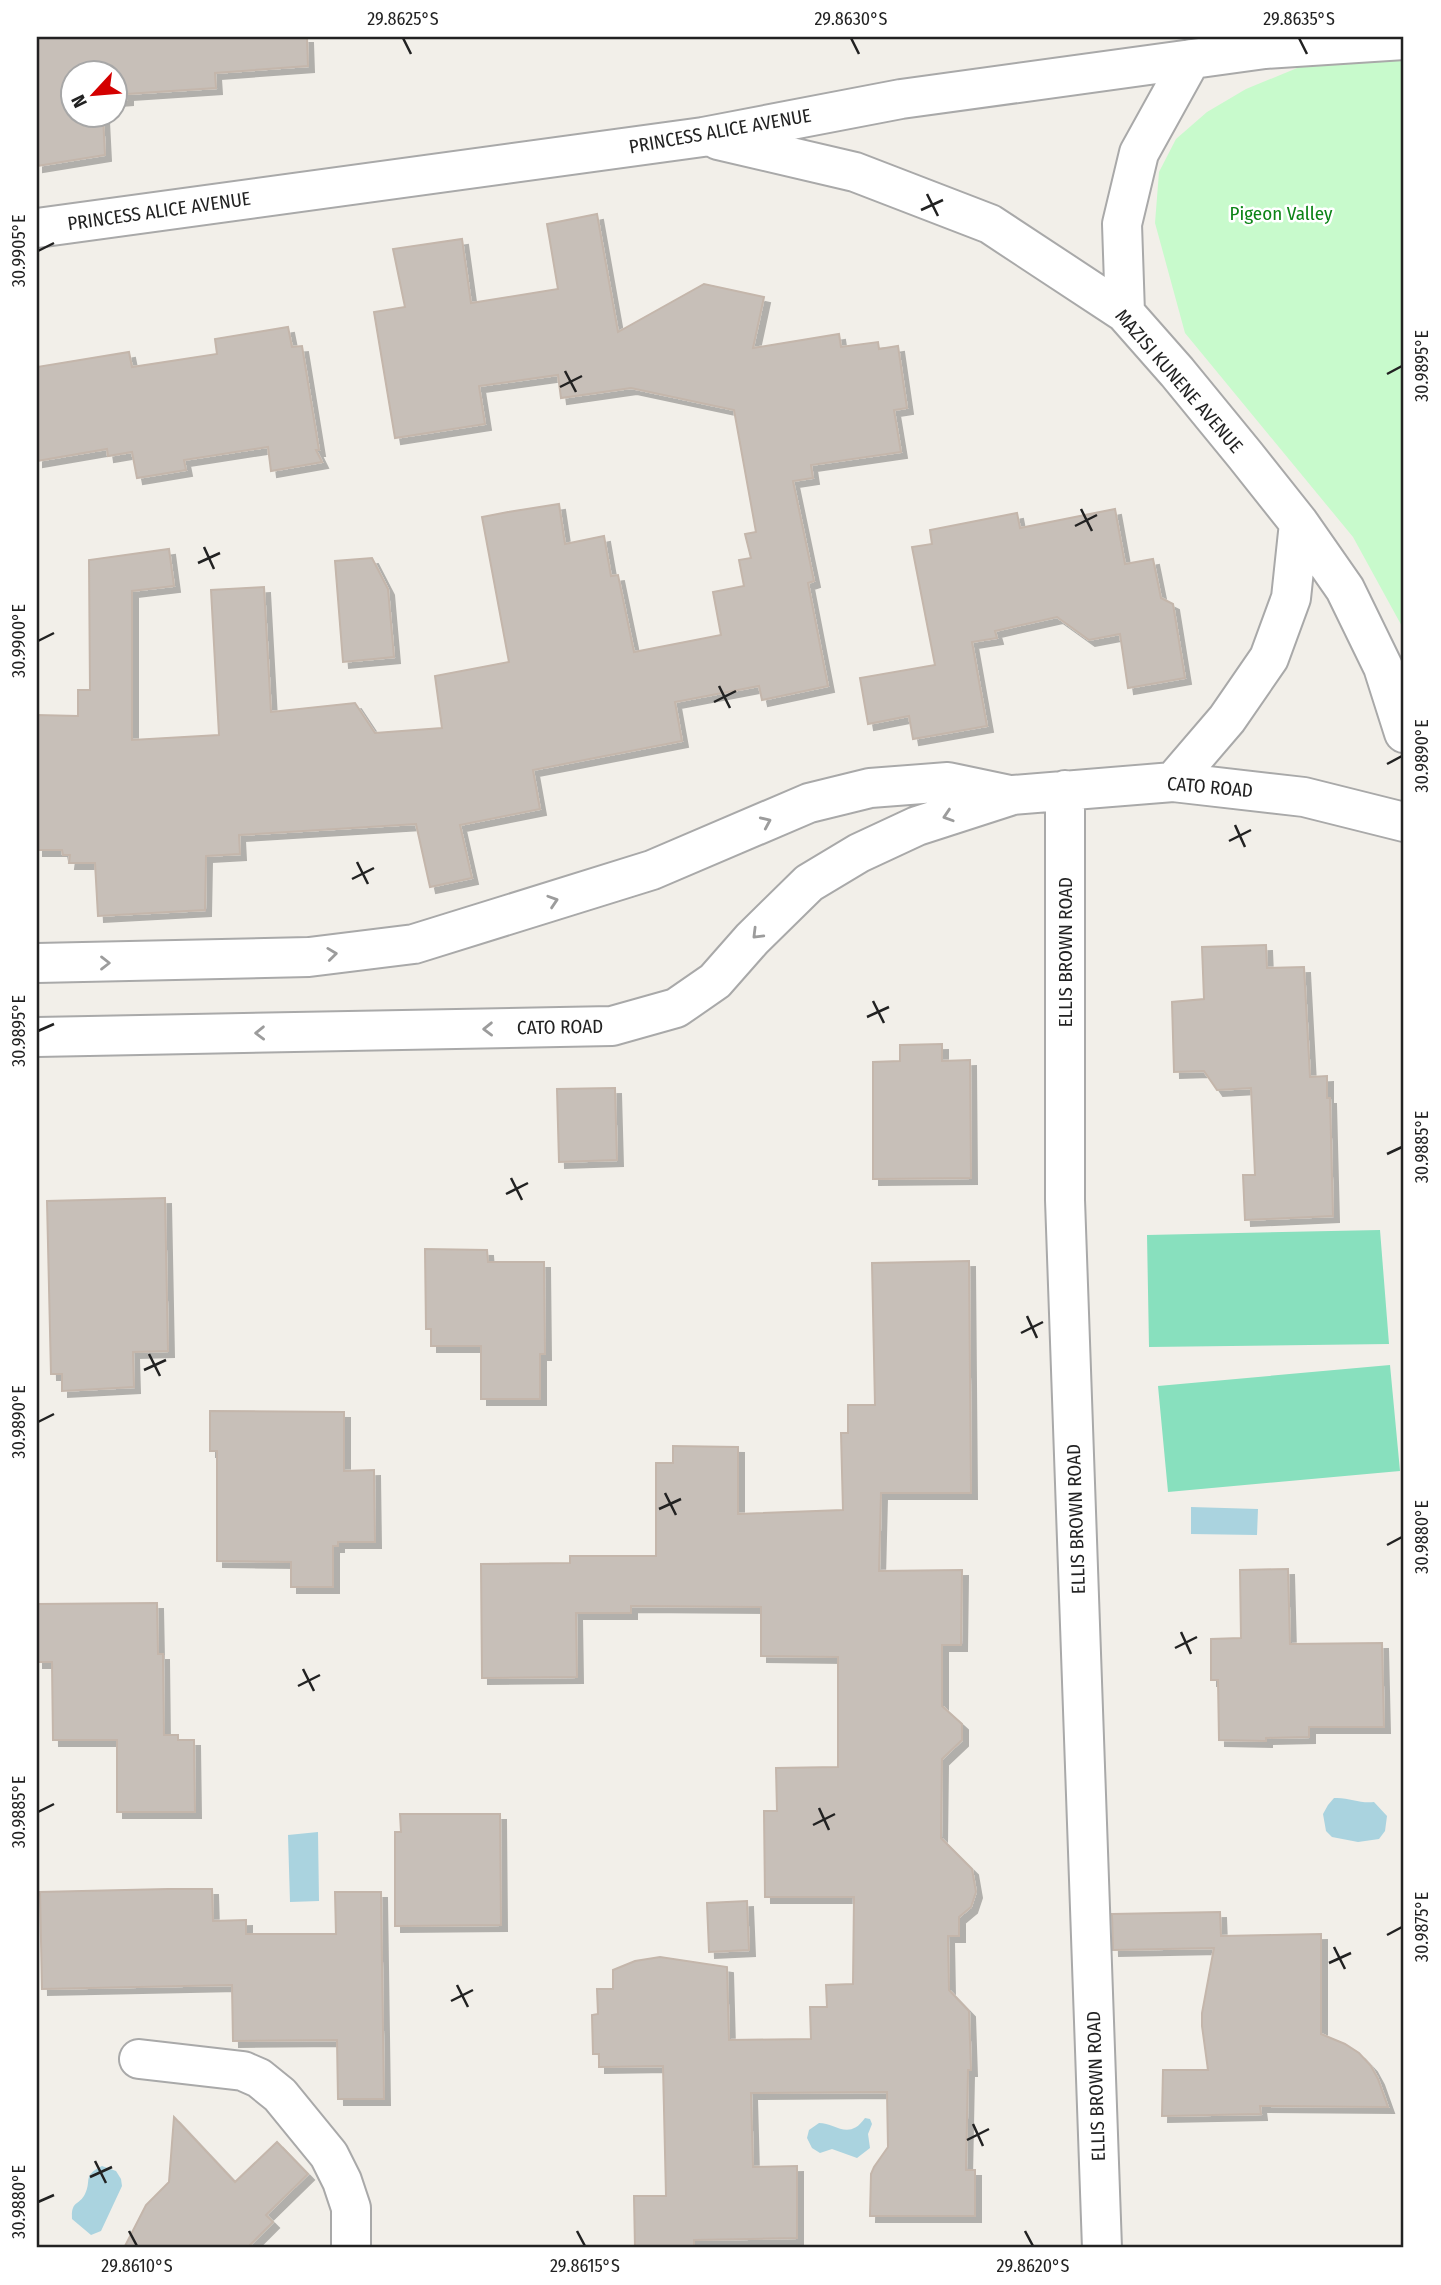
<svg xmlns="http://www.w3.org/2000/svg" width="1441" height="2285" font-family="'Fira Sans Condensed',sans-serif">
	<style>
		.park { fill: #c8facc }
		.pitch { fill: #88e0be }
		.water { fill: #aad3df }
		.building { fill: #c7bfb8; stroke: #c4b6ab; stroke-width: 2; filter: url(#shadow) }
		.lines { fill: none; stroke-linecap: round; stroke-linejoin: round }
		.minor-casing { stroke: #a9a9a9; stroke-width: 42 }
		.minor { stroke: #fff; stroke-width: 38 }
		.oneway { stroke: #9c9c9c }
		.ticks { fill: none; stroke: #222; stroke-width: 2.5 }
		.labels { text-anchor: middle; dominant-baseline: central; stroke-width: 5; stroke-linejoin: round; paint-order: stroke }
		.street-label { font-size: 19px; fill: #222; stroke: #fff }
		.park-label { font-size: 19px; fill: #0c8416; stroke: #fff }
		.neatline { fill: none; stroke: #222; stroke-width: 2.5 }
		.ticks-label { font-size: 18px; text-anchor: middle; fill: #222 }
	</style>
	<defs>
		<filter id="shadow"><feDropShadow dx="6" dy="6" stdDeviation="0" flood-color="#0004"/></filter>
	</defs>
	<rect width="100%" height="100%" fill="#f2efe9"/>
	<!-- park -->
	<path class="park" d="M 1404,54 L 1404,630 L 1353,537 L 1185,333 L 1155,223 L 1159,172 L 1176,139 L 1207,112 L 1246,89 L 1302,66 Z"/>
	<!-- pitch -->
	<path class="pitch" d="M 1380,1230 L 1389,1344 L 1149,1347 L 1147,1235 Z
		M 1390,1365 L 1400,1471 L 1168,1492 L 1158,1386 Z"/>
	<!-- water -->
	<path class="water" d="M 1191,1507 L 1258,1509 L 1257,1535 L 1191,1534 Z
		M 1334,1798 C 1349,1797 1360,1804 1374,1802 L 1387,1816 L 1385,1831 L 1379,1839 L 1358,1842 L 1332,1837 L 1326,1831 L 1323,1814 L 1328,1805 Z
		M 318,1832 L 319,1901 L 290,1902 L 288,1835 Z
		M 865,2118 L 870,2119 L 872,2124 L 868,2134 L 870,2148 L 857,2158 L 832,2149 L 820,2153 L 812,2148 L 807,2138 L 809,2130 L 819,2123 C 835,2123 849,2141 865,2118 Z
		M 102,2166 L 116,2171 L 121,2179 L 122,2186 L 101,2231 L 91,2235 L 72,2219 C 71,2200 79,2206 85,2194 C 92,2180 82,2176 102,2166 Z"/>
	<!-- building -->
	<path class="building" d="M 37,37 L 307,37 L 308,66 L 215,73 L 216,88 L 127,94 L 127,99 L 116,100 L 116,74 L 74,74 L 74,116 L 103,116 L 105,155 L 37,166 Z
		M 597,214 L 618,332 L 704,284 L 764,297 L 753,348 L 839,334 L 841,347 L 878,342 L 879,349 L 898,346 L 907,408 L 894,410 L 901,452 L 811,465 L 813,478 L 793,481 L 814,581 L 808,583 L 828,686 L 762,700 L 759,686 L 675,702 L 682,741 L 533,770 L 540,809 L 460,825 L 472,878 L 430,887 L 416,824 L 239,835 L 240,854 L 206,856 L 205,910 L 98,916 L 95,863 L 69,863 L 70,855 L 63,855 L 62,850 L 37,850 L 37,715 L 78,716 L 78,690 L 90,690 L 89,560 L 169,549 L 174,586 L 132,591 L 132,740 L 219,735 L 211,590 L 264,587 L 271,712 L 355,703 L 375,733 L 442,728 L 435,676 L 509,662 L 482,517 L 508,512 L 559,504 L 565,544 L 604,536 L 611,576 L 618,575 L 634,652 L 721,635 L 713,592 L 744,586 L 739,560 L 751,558 L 745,534 L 756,532 L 734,410 L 631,388 L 561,398 L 558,375 L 479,386 L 485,424 L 395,438 L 374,312 L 405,307 L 393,249 L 462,239 L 471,303 L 558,289 L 547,224 Z
		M 288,327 L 292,347 L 302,346 L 319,450 L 316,450 L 322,462 L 271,471 L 268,447 L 184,460 L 186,470 L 137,478 L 132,452 L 108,456 L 107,449 L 37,461 L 37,367 L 129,352 L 132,367 L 217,354 L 215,339 Z
		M 1115,509 L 1125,564 L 1153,559 L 1161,598 L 1173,604 L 1185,678 L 1128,688 L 1120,634 L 1089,640 L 1057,617 L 995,631 L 997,638 L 972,642 L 987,726 L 913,739 L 909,716 L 868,724 L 860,678 L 935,665 L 912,547 L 932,544 L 930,530 L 1017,513 L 1020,528 Z
		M 372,558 L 388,589 L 394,657 L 343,662 L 335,561 Z
		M 1266,945 L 1267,968 L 1304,967 L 1310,1077 L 1327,1076 L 1327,1098 L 1330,1098 L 1333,1216 L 1245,1220 L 1243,1175 L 1255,1175 L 1251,1088 L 1217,1090 L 1204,1071 L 1174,1072 L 1172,1002 L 1204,999 L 1202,947 Z
		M 942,1044 L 942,1061 L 970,1060 L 971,1178 L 873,1179 L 873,1062 L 900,1061 L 900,1045 Z
		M 615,1088 L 617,1160 L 559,1162 L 557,1089 Z
		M 165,1198 L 168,1351 L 133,1352 L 134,1387 L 62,1391 L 62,1374 L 51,1374 L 47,1201 Z
		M 425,1249 L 487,1250 L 488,1262 L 544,1262 L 545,1354 L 540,1354 L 540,1399 L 481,1399 L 481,1346 L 431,1346 L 431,1329 L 426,1329 Z
		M 969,1261 L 971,1493 L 881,1493 L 879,1571 L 962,1570 L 961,1645 L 942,1645 L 942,1706 L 962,1724 L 962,1740 L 942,1759 L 941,1838 L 972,1869 L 976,1892 L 971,1907 L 959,1917 L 959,1936 L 948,1936 L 949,1990 L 969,2011 L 971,2070 L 968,2070 L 966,2170 L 975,2170 L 975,2216 L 870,2216 L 871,2174 L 874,2167 L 888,2147 L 887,2092 L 751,2093 L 753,2167 L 797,2166 L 797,2238 L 694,2240 L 694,2248 L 635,2248 L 634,2196 L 666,2196 L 663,2066 L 599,2067 L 599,2054 L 593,2054 L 592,2015 L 598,2014 L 597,1989 L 613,1989 L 613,1970 L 635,1961 L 660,1957 L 727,1967 L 729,2040 L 811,2039 L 810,2007 L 827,2007 L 826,1985 L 853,1984 L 854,1897 L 765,1897 L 764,1811 L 777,1811 L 776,1768 L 838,1767 L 838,1657 L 761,1656 L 761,1607 L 631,1606 L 631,1613 L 576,1613 L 577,1677 L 482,1678 L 481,1564 L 570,1563 L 570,1556 L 656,1556 L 656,1463 L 673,1463 L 673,1446 L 738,1447 L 738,1514 L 843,1510 L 841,1433 L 848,1433 L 848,1405 L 875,1405 L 872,1263 Z
		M 210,1411 L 344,1412 L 344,1471 L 374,1470 L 375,1542 L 338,1542 L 338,1546 L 333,1546 L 333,1587 L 291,1587 L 291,1562 L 217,1561 L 217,1451 L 210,1451 Z
		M 1288,1569 L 1290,1644 L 1382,1643 L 1384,1727 L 1309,1727 L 1309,1737 L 1266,1738 L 1266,1741 L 1219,1740 L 1218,1680 L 1211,1680 L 1211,1639 L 1241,1638 L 1240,1570 Z
		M 157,1603 L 158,1654 L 163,1654 L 164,1735 L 178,1735 L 178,1740 L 194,1740 L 195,1812 L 117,1812 L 117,1740 L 53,1740 L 52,1662 L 37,1662 L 37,1604 Z
		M 400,1814 L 500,1814 L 501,1925 L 395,1926 L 395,1832 L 401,1832 Z
		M 168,1889 L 212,1889 L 213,1921 L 246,1920 L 246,1934 L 336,1934 L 335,1892 L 381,1892 L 384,2099 L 338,2099 L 337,2040 L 233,2041 L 232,1985 L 42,1989 L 40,1892 Z
		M 747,1901 L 749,1950 L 709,1952 L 707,1903 Z
		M 1220,1912 L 1221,1936 L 1321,1934 L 1321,2034 L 1345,2044 L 1359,2053 L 1371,2066 L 1378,2079 L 1388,2107 L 1260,2106 L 1261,2114 L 1162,2116 L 1163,2070 L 1208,2070 L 1202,2026 L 1202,2013 L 1214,1948 L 1113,1950 L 1112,1914 Z
		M 174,2117 L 235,2182 L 277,2142 L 308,2174 L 266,2215 L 273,2222 L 247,2248 L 124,2248 L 146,2205 L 169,2182 Z"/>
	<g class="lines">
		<defs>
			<path id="minor" d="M 718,140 L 855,172 L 990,224 L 1125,313 L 1177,372 L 1245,455 L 1299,523 L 1345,589 L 1383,667 L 1404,733
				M 37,228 L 703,137 L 901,99 L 1265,49 L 1404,40
				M 1125,313 L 1122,224 L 1139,153 L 1191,59
				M 1173,782 L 1227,719 L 1269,658 L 1291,598 L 1299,523
				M 1065,790 L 1065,1200 L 1102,2248
				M 37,963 L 309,957 L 414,944 L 652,870 L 809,803 L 870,788 L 948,782 L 1010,795
				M 37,1037 L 612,1026 L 676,1008 L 715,981 L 752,939 L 809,883 L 859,853 L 917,826 L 1013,795 L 1173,782 L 1304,797 L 1404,822
				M 139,2059 L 243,2071 L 259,2078 L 280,2095 L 329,2155 L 342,2181 L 351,2208 L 351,2248"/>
		</defs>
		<!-- minor casing -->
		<use href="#minor" class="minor-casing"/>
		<!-- minor -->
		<use href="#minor" class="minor"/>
	</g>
	<!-- one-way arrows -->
	<defs><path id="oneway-chevron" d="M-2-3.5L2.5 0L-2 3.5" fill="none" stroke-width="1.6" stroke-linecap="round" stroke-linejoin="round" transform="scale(1.75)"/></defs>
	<g class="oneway">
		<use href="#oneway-chevron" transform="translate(948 816) rotate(162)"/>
		<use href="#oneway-chevron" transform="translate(766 822) rotate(-24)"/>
		<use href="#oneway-chevron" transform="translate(553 901) rotate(-18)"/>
		<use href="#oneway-chevron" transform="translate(757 934) rotate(135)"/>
		<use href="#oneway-chevron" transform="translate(332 954) rotate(-7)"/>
		<use href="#oneway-chevron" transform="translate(105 963)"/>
		<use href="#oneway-chevron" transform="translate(488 1029) rotate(179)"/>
		<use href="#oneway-chevron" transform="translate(260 1033) rotate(179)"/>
	</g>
	<!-- ticks -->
	<path class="ticks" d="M 403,38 L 411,54M 851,38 L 859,54M 1299,38 L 1307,54M 927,194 L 938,216M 921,210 L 943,200M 38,251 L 54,243M 565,371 L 576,392M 1387,374 L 1402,366M 560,387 L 582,376M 1081,509 L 1092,531M 1075,526 L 1097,515M 204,547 L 214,569M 198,563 L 220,553M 38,641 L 54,633M 719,686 L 730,708M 714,702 L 736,691M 1387,764 L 1402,756M 1235,825 L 1245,847M 1229,841 L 1251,830M 357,862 L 368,884M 352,879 L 374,868M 873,1001 L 884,1023M 867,1017 L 889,1007M 38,1031 L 54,1024M 1387,1154 L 1402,1147M 511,1178 L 522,1200M 506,1194 L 528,1183M 1027,1316 L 1037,1338M 1021,1333 L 1043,1322M 149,1354 L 160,1376M 144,1370 L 166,1360M 38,1422 L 54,1414M 665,1493 L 676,1515M 659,1509 L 681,1499M 1387,1545 L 1402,1537M 1181,1632 L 1191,1654M 1175,1648 L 1197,1637M 303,1669 L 314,1691M 298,1686 L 320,1675M 819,1808 L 829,1830M 38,1812 L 54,1804M 813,1825 L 835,1814M 1387,1935 L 1402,1927M 1334,1947 L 1345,1969M 1329,1963 L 1351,1953M 457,1985 L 468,2007M 451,2001 L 473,1990M 973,2124 L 983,2146M 967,2140 L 989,2129M 95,2161 L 106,2183M 90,2177 L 112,2167M 38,2202 L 54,2195M 129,2231 L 137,2246M 577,2231 L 585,2246M 1025,2231 L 1033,2246"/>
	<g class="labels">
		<!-- street labels -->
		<g class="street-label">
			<text transform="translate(720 131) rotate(-10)">PRINCESS ALICE AVENUE</text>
			<text transform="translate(159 211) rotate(-8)">PRINCESS ALICE AVENUE</text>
			<text transform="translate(1179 381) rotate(49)">MAZISI KUNENE AVENUE</text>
			<text transform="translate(1210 787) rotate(5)">CATO ROAD</text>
			<text transform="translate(1065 952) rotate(-90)">ELLIS BROWN ROAD</text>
			<text transform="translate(560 1027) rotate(-1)">CATO ROAD</text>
			<text transform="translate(1076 1519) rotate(-92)">ELLIS BROWN ROAD</text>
			<text transform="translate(1096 2086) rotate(-92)">ELLIS BROWN ROAD</text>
		</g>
		<!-- park labels -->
		<g class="park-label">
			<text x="1281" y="213">Pigeon Valley</text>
		</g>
	</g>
	<!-- border -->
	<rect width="1441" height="2285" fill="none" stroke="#ffffff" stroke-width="77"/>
	<!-- north arrow -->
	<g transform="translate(94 94) rotate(244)"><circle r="33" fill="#ffffff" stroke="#a7a7a7" stroke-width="2"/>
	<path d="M0-5L12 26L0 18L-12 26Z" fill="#d40000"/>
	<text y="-10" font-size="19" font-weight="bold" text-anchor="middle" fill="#222222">N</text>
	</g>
	<rect x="38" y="38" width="1364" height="2208" class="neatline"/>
	<g class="ticks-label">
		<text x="403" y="25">29.8625°S</text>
		<text x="851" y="25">29.8630°S</text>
		<text x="1299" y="25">29.8635°S</text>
		<text transform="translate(19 251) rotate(-90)" y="6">30.9905°E</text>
		<text transform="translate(1422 366) rotate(-90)" y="6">30.9895°E</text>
		<text transform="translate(19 641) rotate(-90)" y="6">30.9900°E</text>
		<text transform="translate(1422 756) rotate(-90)" y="6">30.9890°E</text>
		<text transform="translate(19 1031) rotate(-90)" y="6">30.9895°E</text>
		<text transform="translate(1422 1147) rotate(-90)" y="6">30.9885°E</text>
		<text transform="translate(19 1422) rotate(-90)" y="6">30.9890°E</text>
		<text transform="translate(1422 1537) rotate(-90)" y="6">30.9880°E</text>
		<text transform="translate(19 1812) rotate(-90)" y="6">30.9885°E</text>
		<text transform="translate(1422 1927) rotate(-90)" y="6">30.9875°E</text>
		<text transform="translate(19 2202) rotate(-90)" y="6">30.9880°E</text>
		<text x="137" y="2272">29.8610°S</text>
		<text x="585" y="2272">29.8615°S</text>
		<text x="1033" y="2272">29.8620°S</text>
	</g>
</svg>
